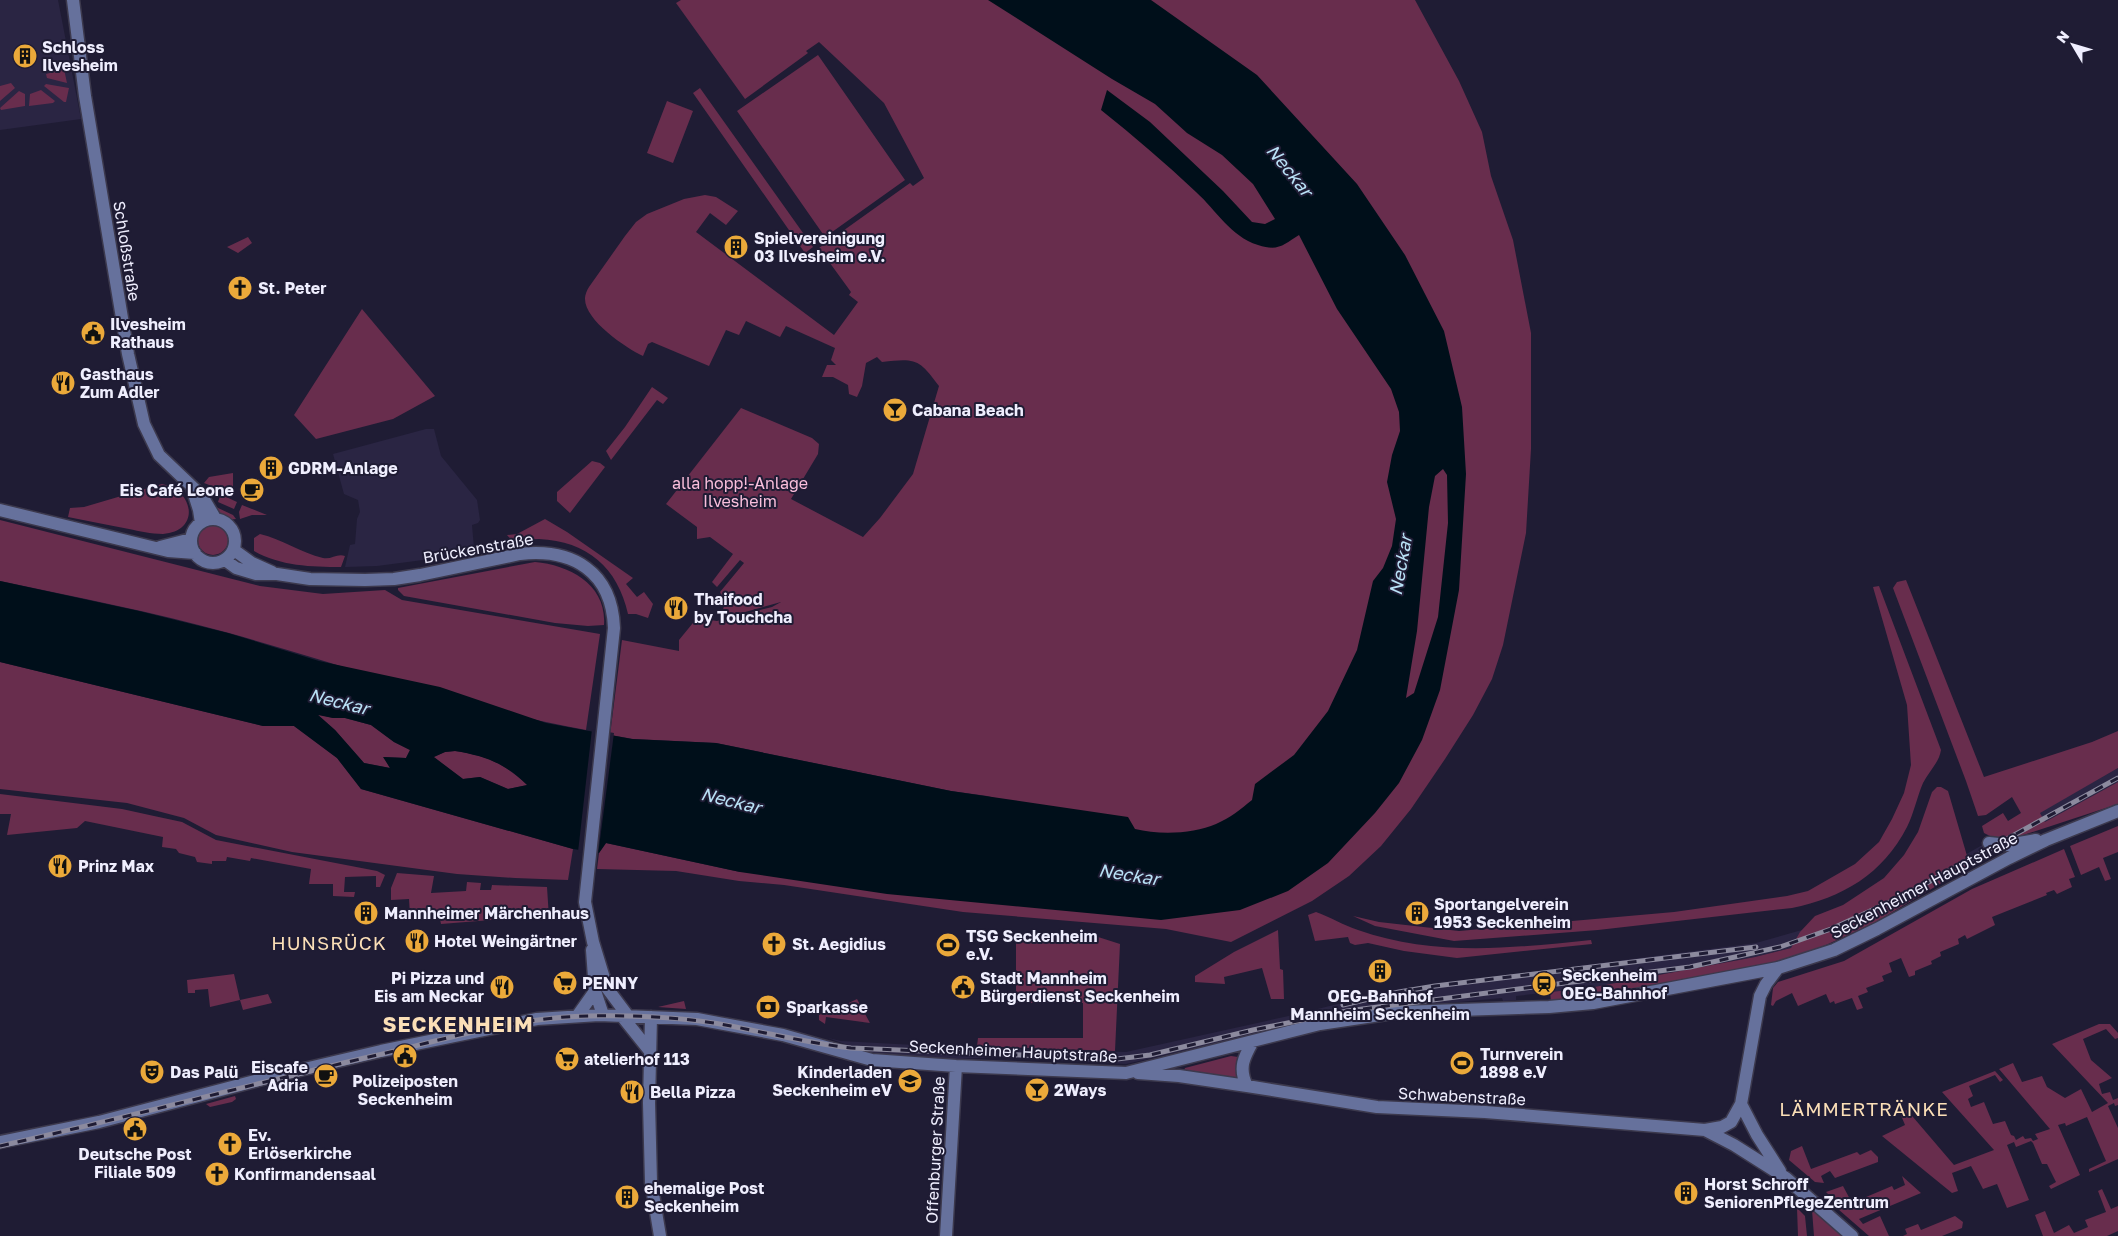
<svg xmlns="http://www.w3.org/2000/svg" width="2118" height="1236" font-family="'Golos Text',sans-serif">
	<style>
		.built { fill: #2a2543 }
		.green { fill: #682d4d }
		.water { fill: #000f1a; fill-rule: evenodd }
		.pier { fill: #1f1c34 }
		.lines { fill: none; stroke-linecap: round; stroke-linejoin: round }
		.secondary-casing { stroke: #3c394d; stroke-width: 15 }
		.secondary { stroke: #66719c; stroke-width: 12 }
		.rail-casing { stroke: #8c8a9e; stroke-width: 5 }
		.rail { stroke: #1f1c34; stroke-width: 3; stroke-dasharray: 9; stroke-linecap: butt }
		.labels { text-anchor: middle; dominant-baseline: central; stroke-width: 4; stroke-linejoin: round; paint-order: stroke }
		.poi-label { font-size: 16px; font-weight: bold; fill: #efeefe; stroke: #1f1c34; text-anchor: start }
		.street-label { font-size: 16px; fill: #efeefe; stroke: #1f1c34 }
		.park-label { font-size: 16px; fill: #fabfdc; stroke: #1f1c34 }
		.water-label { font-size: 18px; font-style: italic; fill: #b9e1f6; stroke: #1f1c34 }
		.quarter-label { font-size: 19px; letter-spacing: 1px; fill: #fbdfb7; stroke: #1f1c34 }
		.district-label { font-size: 21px; font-weight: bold; letter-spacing: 1px; fill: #fbdfb7; stroke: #1f1c34 }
	</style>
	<rect width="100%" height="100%" fill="#1f1c34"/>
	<!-- built -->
	<path class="built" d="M 0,0 L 58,0 L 81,119 L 0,130 Z
		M 426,429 L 434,429 L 441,456 L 477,500 L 480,520 L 478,523 L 472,525 L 474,548 L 423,560 L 377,566 L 345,567 L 350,545 L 355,544 L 357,519 L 360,512 L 358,500 L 344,494 L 333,454 Z
		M 2118,768 L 2118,782 L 1959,871 L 1791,948 L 1755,957 L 1589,988 L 1516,996 L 1516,1000 L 1503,1001 L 1502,998 L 1437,1004 L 1320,1019 L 1126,1064 L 1000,1057 L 958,1059 L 905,1057 L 867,1052 L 828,1038 L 841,1041 L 933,1046 L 1126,1052 L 1293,1015 L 1399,989 L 1756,943 L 1816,926 L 1940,869 Z"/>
	<!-- green -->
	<path class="green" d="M 681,0 L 1415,0 L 1459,81 L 1482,132 L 1491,176 L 1513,240 L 1531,333 L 1531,449 L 1526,533 L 1503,645 L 1492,679 L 1473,715 L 1445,759 L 1411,809 L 1381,846 L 1349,876 L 1312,901 L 1231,942 L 1166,929 L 963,912 L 784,885 L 739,881 L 676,871 L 597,869 L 599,853 L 606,843 L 740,872 L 1223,855 L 987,796 L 951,791 L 716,743 L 633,739 L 610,735 L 622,640 L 679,651 L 679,640 L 697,618 L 717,621 L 772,607 L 781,602 L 720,619 L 725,603 L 720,592 L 744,563 L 740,560 L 717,587 L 712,582 L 733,554 L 710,537 L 697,539 L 697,527 L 666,504 L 741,408 L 812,438 L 819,444 L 818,454 L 791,499 L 863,537 L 880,518 L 913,474 L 939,386 C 919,359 916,358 882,362 L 877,357 L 866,363 L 862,386 L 857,397 L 849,394 L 848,385 L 833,377 L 822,377 L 827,365 L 836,365 L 831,360 L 835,348 L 786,326 L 780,337 L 746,321 L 739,335 L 726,330 L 709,366 L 652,342 L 648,344 L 643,356 C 626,348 584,320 585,298 C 585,295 587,290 589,287 L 625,236 L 636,222 L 647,214 L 684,199 L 705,195 L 716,197 L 738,211 L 726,225 L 710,213 L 696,232 L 834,335 L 858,302 L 849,295 L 851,292 L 819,248 L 910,183 L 913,186 L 924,178 L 884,103 L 819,42 L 806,51 L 808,53 L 745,99 L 676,3 Z
		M 818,55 L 905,180 L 825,237 L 737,111 Z
		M 64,69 L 67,83 L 47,78 L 46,74 Z
		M 11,83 L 15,88 L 0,101 L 0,86 Z
		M 46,84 L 69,88 L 66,102 L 64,102 L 44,86 Z
		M 700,88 L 813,247 L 805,253 L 693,93 Z
		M 41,90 L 55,101 L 53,103 L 29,106 L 30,94 Z
		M 19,91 L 25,94 L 25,106 L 1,110 L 0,108 Z
		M 667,101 L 693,111 L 673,163 L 647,153 Z
		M 248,237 L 252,243 L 238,253 L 227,247 Z
		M 362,309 L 435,396 L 393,419 L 316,439 L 294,415 Z
		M 652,387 L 668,398 L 663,404 L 657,400 L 611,460 L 606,451 L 625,427 Z
		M 592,461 L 600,463 L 605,467 L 570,513 L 557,501 L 557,492 Z
		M 233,473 L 233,494 L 204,483 L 209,477 Z
		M 162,484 C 194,490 201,531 163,534 C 151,534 139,531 129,529 C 108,525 88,521 68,517 L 70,508 L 84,507 Z
		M 224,496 L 237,502 L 234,509 L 218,502 L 220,496 Z
		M 242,505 L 267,515 L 252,515 L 240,519 L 239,512 Z
		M 216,507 L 233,515 L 236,519 C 226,520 219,517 216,507 Z
		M 545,519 L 567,532 L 633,578 L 626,584 L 637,597 L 644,592 L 653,604 L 648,618 L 636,614 L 628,614 C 618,568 587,541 539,539 C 530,539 521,541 512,541 L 507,535 L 517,534 Z
		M 0,520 L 260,586 L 323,594 L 385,590 L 402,600 L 600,634 L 586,730 C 466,708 346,666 229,633 C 153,612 76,597 0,581 Z
		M198 540a15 15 0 1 1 30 0a15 15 0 1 1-30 0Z
		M 260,534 C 282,539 301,553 323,558 C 331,560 337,553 345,556 L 341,567 C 312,567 280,566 254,551 L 254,538 Z
		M 535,562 C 570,565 607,585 604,625 L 588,626 L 555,623 L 404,596 L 398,590 L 398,588 Z
		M 1906,580 L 1984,777 L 2092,742 L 2118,731 L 2118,768 L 2040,813 L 2045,822 L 2118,782 L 2118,804 L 2008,840 L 1994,838 L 1984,833 L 1982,826 L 2003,813 L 2008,821 L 2021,813 L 2012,797 L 1986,815 L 1978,816 L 1966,781 L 1893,588 L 1897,582 Z
		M 1879,586 L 1941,750 C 1939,763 1929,771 1923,783 C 1917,797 1914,813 1907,827 C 1883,874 1842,898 1792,908 L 1598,930 L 1454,941 L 1375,926 L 1353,916 L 1379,922 L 1459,931 L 1674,912 L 1787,896 L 1808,891 L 1855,864 L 1879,842 L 1892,819 L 1904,793 L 1911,765 L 1907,705 L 1873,587 Z
		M 0,662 L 263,726 L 294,726 L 337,758 L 361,789 L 573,849 L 568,880 L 515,878 L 457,874 L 292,852 L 216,835 L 184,818 L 127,803 L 0,789 Z
		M 317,714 L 333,718 L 345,718 L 371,725 L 394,742 L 410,750 L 406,758 L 384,757 L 390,768 L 364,763 L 335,730 Z
		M 455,751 C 489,756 502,763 528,785 L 508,789 L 480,777 L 463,779 L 433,757 L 445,752 Z
		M 1937,787 L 1941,787 L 1948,791 L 1970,866 L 1874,923 L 1826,945 L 1773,964 L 1606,998 L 1551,1002 L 1550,992 L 1589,988 L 1755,957 L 1791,948 L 1800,932 L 1815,916 L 1843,905 L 1884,878 L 1904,855 L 1918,832 L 1932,792 Z
		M 0,794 L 122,809 L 154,816 L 182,822 L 216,840 L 377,871 L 385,875 L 380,887 L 376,887 L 376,876 L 345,877 L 344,892 L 355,892 L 354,897 L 333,896 L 333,884 L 309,884 L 311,869 L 251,858 L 250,861 L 227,857 L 226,861 L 212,861 L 212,864 L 197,862 L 195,857 L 179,853 L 176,849 L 162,847 L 163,837 L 85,821 L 77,828 L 7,835 L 11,814 L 0,814 Z
		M 2118,826 L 2118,852 L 2103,858 L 2111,879 L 2105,881 L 2099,867 L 2081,875 L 2070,846 Z
		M 2064,849 L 2075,877 L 2069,879 L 2072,887 L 2057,894 L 2054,890 L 2046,893 L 2047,895 L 1992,917 L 1995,925 L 1967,939 L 1965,935 L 1958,939 L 1959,944 L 1940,952 L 1941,956 L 1931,961 L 1932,964 L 1915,971 L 1915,975 L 1909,977 L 1901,958 L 1889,963 L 1892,972 L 1882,976 L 1884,981 L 1866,988 L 1868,992 L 1858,996 L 1863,1008 L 1857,1010 L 1852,998 L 1835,1004 L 1834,1001 L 1830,1003 L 1826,994 L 1798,1006 L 1792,993 L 1776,1001 L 1773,1006 L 1771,1005 L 1773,988 L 1778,982 L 1844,961 L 1972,889 Z
		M 397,873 L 434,876 L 431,893 L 466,891 L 467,882 L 481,883 L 480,890 L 491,890 L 492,885 L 547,887 L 549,918 L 520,920 L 519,917 L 492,918 L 491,920 L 441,924 L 440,919 L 433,908 L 420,916 L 418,912 L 410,915 L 409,899 L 391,900 L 391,888 Z
		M 1316,912 C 1330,917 1343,925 1358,930 C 1434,957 1513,948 1591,940 L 1592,944 L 1457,958 L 1404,951 L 1368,943 L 1355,945 L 1350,943 L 1348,937 L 1315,941 L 1308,915 Z
		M 1278,930 L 1280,969 L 1283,970 L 1284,999 L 1271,999 L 1262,968 L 1224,977 L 1225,984 L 1195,982 L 1195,976 L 1234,952 Z
		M 1016,935 L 1093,943 L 1095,936 L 1120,944 L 1115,1051 L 977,1046 L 978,1038 L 1083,1038 L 1083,1003 L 1016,1003 Z
		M 234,974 L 240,1000 L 268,994 L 272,1003 L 243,1010 L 240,1000 L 210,1007 L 208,989 L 195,990 L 195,993 L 188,993 L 187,980 Z
		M 857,999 L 870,1023 L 826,1017 L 825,1024 L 819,1020 L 819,1014 L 823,1008 L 826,1014 Z
		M 684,1001 L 686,1009 L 658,1007 Z
		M 2099,1024 L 2110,1024 L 2118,1033 L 2118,1038 L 2115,1039 L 2106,1029 L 2083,1039 L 2091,1060 L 2112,1078 L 2099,1084 L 2102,1094 L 2110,1092 L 2113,1100 L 2118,1098 L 2118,1105 L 2115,1106 L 2114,1103 L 2108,1106 L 2118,1128 L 2118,1159 L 2089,1172 L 2089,1169 L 2106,1161 L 2087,1117 L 2066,1126 L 2065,1123 L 2058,1125 L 2080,1175 L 2051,1189 L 2049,1186 L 2056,1182 L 2047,1164 L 2042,1164 L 2033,1143 L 2031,1141 L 2016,1147 L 2014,1142 L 2007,1145 L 2029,1200 L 2007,1208 L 1997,1184 L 1983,1189 L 1971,1166 L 1952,1173 L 1958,1191 L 1952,1193 L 1882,1136 L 1905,1125 L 1900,1113 L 1907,1110 L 1954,1165 L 1994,1150 L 1942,1092 L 1995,1071 L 2003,1080 L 2000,1082 L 1995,1075 L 1969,1086 L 1973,1096 L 1968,1099 L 1971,1107 L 1984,1102 L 1993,1124 L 2005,1121 L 2011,1135 L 2014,1136 L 2016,1140 L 2023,1136 L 2025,1139 L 2031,1138 L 2033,1141 L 2038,1139 L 2035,1134 L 2050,1129 L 1999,1069 L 2013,1063 L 2022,1082 L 2042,1076 L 2047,1087 L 2065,1098 L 2081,1089 L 2092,1112 L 2108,1103 L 2052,1044 Z
		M 1231,1056 L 1238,1057 L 1236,1072 L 1239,1080 L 1183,1073 L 1185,1068 Z
		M 235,1096 L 236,1099 L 232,1102 L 210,1107 L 206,1104 Z
		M 1802,1146 L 1811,1169 L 1857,1152 L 1860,1155 L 1871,1150 L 1878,1157 L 1878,1162 L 1835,1178 L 1830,1171 L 1821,1176 L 1824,1183 L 1815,1182 L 1789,1160 L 1791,1151 Z
		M 1902,1176 L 1921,1193 L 1859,1219 L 1863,1224 L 1880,1216 L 1889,1236 L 1869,1236 L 1823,1196 L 1828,1194 L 1826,1192 L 1843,1186 L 1852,1203 L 1892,1186 L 1894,1190 L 1905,1185 Z
		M 2102,1189 L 2111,1209 L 2118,1206 L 2118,1231 L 2107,1236 L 2043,1236 L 2035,1215 L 2045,1211 L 2054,1233 L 2069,1225 L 2074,1233 L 2088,1227 L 2085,1220 L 2106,1212 L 2098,1191 Z
		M 1797,1208 L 1805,1216 L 1807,1236 L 1798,1236 Z
		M 1812,1210 L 1842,1236 L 1814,1236 Z
		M 1955,1216 L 1963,1222 L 1962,1228 L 1942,1236 L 1903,1236 L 1907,1234 L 1905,1229 L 1918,1224 L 1921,1230 Z"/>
	<!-- water -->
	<path class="water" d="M 988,0 L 1151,0 L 1257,75 L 1357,184 L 1405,255 L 1444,331 L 1462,407 L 1466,474 L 1459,590 L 1440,690 L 1422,740 L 1399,783 L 1375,813 L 1328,863 L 1288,891 L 1240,910 L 1161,920 L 887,894 L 740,872 L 606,843 L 599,853 L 573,849 L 361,789 L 337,758 L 294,726 L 263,726 L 0,662 L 0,581 L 139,611 L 228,633 L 319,661 L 440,687 L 546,723 L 632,739 L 716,743 L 951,791 L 1128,817 L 1135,829 C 1159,835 1194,834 1216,824 C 1230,818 1241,809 1252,800 L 1255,784 L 1294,755 L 1328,711 L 1357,650 L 1373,581 L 1383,568 L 1392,546 L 1396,519 L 1387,482 L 1392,455 L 1400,431 L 1399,412 L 1391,389 L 1337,309 L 1299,235 C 1284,244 1279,252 1258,245 C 1230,236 1217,211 1196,192 C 1165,163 1134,136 1101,110 L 1107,90 L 1150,122 L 1223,191 L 1252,222 L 1265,224 L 1275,219 L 1253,184 L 1222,155 L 1187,133 L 1155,104 L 1112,79 ZM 1443,469 L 1447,475 L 1448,523 L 1438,617 L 1414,693 L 1406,698 L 1417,631 L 1429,507 L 1435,476 ZM 318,715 L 333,718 L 345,718 L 371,725 L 394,742 L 410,750 L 406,758 L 383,757 L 390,768 L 364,763 L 335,730 ZM 455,751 C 485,756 505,763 527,785 L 508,789 L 480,777 L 463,779 L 434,757 L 445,752 Z"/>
	<!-- pier -->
	<path class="pier" d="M 592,729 L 614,733 L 598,855 L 578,852 Z"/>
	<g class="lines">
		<defs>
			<path id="secondary" d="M 73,0 L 85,96 L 128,354 L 144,424 L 159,455 L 202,496 L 215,518
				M 193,491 L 199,510 L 201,523
				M 0,510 L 168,551 L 195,553
				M191 541a22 22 0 1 1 44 0a22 22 0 1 1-44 0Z
				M 160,547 L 191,539
				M 234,550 L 252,563 L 272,572
				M 225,560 L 236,568 L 256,574 L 277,574 L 310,579 L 365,580 L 394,579 L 420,575 L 520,554 C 573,548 612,572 614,628 L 585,902 L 593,942 L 607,988 L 628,1016
				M 1989,843 L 2008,845 L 2036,840
				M 592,950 L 595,991 L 603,1015
				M 578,1015 L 595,991
				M 621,1015 L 649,1050
				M 651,1017 L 649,1103 L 651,1182 L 660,1236
				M 1138,1073 L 1179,1076 L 1247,1086 L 1377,1107 L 1485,1112 L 1705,1130 L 1734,1145 L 1786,1178 L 1852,1236
				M 1247,1086 C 1238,1068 1244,1057 1253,1041
				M 1741,1104 L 1757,1135 L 1780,1171
				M 1705,1130 L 1722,1127 L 1731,1122 L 1741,1104 L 1760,996 L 1766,984 L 1778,968
				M 0,1142 L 99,1122 L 270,1077 L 381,1051 L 537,1019 L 599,1015 L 697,1019 L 783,1035 L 872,1060 L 956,1066 L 1126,1073 L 1320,1024 L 1400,1012 L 1549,1007 L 1593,1003 L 1778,968 L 1834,950 L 1877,929 L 2009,858 L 2046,840 L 2118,811
				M 946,1236 L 956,1066"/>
		</defs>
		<!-- secondary casing -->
		<use href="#secondary" class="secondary-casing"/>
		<!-- secondary -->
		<use href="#secondary" class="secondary"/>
		<defs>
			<path id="rail" d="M 1343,1005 L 1399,992 L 1435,986 L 1756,947
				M 0,1146 C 125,1118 249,1085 373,1056 C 443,1040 516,1017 588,1016 C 635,1015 685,1017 731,1026 C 771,1034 810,1043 851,1048 L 1117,1059 L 1150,1055 L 1253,1030 L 1347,1011 L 1690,967 L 1780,947 L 1831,929 L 1903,896 L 2118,778"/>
		</defs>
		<!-- rail casing -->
		<use href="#rail" class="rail-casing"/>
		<!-- rail -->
		<use href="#rail" class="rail"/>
	</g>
	<!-- icons -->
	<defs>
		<symbol id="building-disc" viewBox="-11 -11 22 22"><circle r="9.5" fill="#eba93a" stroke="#1f1c34"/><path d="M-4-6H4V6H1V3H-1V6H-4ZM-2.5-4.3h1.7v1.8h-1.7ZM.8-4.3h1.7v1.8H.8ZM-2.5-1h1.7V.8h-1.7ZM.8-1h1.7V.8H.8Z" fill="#111"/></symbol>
		<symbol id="church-disc" viewBox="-11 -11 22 22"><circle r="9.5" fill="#eba93a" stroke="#1f1c34"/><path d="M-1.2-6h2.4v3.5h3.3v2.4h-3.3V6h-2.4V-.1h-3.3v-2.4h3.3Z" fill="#111"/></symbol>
		<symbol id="civic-disc" viewBox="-11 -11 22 22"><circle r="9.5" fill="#eba93a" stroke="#1f1c34"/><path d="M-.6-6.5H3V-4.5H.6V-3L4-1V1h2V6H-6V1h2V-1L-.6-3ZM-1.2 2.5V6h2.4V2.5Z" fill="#111"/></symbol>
		<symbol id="restaurant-disc" viewBox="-11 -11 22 22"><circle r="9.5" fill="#eba93a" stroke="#1f1c34"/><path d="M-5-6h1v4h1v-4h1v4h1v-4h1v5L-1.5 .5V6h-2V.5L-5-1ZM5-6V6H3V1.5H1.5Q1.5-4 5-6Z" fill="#111"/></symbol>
		<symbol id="bar-disc" viewBox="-11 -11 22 22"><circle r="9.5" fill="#eba93a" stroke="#1f1c34"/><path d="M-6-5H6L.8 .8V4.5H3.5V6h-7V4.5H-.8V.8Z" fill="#111"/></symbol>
		<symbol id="cafe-disc" viewBox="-11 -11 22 22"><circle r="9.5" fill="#eba93a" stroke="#1f1c34"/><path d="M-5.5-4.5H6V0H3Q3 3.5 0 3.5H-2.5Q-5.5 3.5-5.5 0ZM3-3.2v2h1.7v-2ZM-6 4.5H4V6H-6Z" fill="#111"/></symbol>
		<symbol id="stadium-disc" viewBox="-11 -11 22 22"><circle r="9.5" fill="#eba93a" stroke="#1f1c34"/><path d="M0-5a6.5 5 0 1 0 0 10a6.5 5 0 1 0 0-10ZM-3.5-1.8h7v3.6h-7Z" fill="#111"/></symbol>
		<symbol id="supermarket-disc" viewBox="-11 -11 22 22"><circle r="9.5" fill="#eba93a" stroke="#1f1c34"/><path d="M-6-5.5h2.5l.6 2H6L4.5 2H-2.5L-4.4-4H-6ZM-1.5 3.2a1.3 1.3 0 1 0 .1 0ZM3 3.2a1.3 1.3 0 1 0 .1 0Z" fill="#111"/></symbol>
		<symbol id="station-disc" viewBox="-11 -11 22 22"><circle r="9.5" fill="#eba93a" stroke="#1f1c34"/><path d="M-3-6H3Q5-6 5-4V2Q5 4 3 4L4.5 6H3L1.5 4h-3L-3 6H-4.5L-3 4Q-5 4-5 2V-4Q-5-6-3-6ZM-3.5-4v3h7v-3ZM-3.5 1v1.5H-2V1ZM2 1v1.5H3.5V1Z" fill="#111"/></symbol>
		<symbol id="bank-disc" viewBox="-11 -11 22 22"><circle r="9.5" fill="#eba93a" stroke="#1f1c34"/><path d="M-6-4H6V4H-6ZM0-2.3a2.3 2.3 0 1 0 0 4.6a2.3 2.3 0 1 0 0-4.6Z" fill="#111"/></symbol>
		<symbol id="theatre-disc" viewBox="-11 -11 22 22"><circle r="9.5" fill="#eba93a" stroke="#1f1c34"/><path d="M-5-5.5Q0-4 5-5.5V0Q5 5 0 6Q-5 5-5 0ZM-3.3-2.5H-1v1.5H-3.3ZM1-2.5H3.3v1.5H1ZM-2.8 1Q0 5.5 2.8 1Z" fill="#111"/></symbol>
		<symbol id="school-disc" viewBox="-11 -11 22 22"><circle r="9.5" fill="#eba93a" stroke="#1f1c34"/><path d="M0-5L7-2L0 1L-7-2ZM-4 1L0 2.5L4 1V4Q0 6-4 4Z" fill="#111"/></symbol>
	</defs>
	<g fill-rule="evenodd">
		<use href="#building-disc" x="11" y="42" width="28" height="28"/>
		<use href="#building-disc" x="722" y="233" width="28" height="28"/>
		<use href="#church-disc" x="226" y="274" width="28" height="28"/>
		<use href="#civic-disc" x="79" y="319" width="28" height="28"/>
		<use href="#restaurant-disc" x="49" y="369" width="28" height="28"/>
		<use href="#bar-disc" x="881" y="396" width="28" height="28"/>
		<use href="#building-disc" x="257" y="454" width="28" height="28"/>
		<use href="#cafe-disc" x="238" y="476" width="28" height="28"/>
		<use href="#restaurant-disc" x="662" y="594" width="28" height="28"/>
		<use href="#restaurant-disc" x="46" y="852" width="28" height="28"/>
		<use href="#building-disc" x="352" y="899" width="28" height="28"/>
		<use href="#building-disc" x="1403" y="899" width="28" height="28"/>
		<use href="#restaurant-disc" x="403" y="927" width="28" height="28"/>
		<use href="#church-disc" x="760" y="930" width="28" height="28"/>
		<use href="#stadium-disc" x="934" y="931" width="28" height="28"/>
		<use href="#building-disc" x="1366" y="957" width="28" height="28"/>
		<use href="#supermarket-disc" x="551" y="969" width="28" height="28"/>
		<use href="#station-disc" x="1530" y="970" width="28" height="28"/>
		<use href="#restaurant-disc" x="488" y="973" width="28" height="28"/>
		<use href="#civic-disc" x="949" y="973" width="28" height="28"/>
		<use href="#bank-disc" x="754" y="993" width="28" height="28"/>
		<use href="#civic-disc" x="391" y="1042" width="28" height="28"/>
		<use href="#supermarket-disc" x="553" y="1045" width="28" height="28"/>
		<use href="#stadium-disc" x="1448" y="1049" width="28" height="28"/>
		<use href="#theatre-disc" x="138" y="1058" width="28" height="28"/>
		<use href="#cafe-disc" x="312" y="1062" width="28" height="28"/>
		<use href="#school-disc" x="896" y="1067" width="28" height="28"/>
		<use href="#bar-disc" x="1023" y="1076" width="28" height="28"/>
		<use href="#restaurant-disc" x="618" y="1078" width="28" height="28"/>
		<use href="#civic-disc" x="121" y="1115" width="28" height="28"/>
		<use href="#church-disc" x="216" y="1130" width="28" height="28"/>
		<use href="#church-disc" x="203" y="1160" width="28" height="28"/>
		<use href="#building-disc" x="1672" y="1179" width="28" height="28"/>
		<use href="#building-disc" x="613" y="1183" width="28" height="28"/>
	</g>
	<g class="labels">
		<!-- poi labels -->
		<g class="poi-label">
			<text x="42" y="47">Schloss<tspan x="42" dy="18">Ilvesheim</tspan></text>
			<text x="754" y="238">Spielvereinigung<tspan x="754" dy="18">03 Ilvesheim e.V.</tspan></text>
			<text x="258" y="288">St. Peter</text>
			<text x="110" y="324">Ilvesheim<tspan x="110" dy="18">Rathaus</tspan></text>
			<text x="80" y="374">Gasthaus<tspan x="80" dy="18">Zum Adler</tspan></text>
			<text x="912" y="410">Cabana Beach</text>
			<text x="288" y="468">GDRM-Anlage</text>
			<text x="234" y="490" text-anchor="end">Eis Café Leone</text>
			<text x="694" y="599">Thaifood<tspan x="694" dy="18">by Touchcha</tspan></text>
			<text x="78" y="866">Prinz Max</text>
			<text x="1434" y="904">Sportangelverein<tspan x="1434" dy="18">1953 Seckenheim</tspan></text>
			<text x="384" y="913">Mannheimer Märchenhaus</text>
			<text x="966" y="936">TSG Seckenheim<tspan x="966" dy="18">e.V.</tspan></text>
			<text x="434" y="941">Hotel Weingärtner</text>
			<text x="792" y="944">St. Aegidius</text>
			<text x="1562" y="975">Seckenheim<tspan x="1562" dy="18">OEG-Bahnhof</tspan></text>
			<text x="484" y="978" text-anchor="end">Pi Pizza und<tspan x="484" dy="18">Eis am Neckar</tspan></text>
			<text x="980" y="978">Stadt Mannheim<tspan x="980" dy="18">Bürgerdienst Seckenheim</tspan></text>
			<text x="582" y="983">PENNY</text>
			<text x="1380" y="996" text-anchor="middle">OEG-Bahnhof<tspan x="1380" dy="18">Mannheim Seckenheim</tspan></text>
			<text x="786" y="1007">Sparkasse</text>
			<text x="1480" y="1054">Turnverein<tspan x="1480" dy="18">1898 e.V</tspan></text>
			<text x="584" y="1059">atelierhof 113</text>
			<text x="308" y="1067" text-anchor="end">Eiscafe<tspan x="308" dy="18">Adria</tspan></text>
			<text x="170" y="1072">Das Palü</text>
			<text x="892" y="1072" text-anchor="end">Kinderladen<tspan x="892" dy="18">Seckenheim eV</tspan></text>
			<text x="405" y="1081" text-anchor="middle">Polizeiposten<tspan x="405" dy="18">Seckenheim</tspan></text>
			<text x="1054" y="1090">2Ways</text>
			<text x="650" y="1092">Bella Pizza</text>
			<text x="248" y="1135">Ev.<tspan x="248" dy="18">Erlöserkirche</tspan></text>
			<text x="135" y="1154" text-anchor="middle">Deutsche Post<tspan x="135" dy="18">Filiale 509</tspan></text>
			<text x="234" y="1174">Konfirmandensaal</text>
			<text x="1704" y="1184">Horst Schroff<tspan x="1704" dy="18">SeniorenPflegeZentrum</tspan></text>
			<text x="644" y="1188">ehemalige Post<tspan x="644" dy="18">Seckenheim</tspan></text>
		</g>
		<!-- street labels -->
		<g class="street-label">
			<text transform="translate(127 251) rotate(81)">Schloßstraße</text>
			<text transform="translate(478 548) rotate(-10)">Brückenstraße</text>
			<text transform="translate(1924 885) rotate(-28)">Seckenheimer Hauptstraße</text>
			<text transform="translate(1013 1051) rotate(3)">Seckenheimer Hauptstraße</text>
			<text transform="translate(1462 1096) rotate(3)">Schwabenstraße</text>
			<text transform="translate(935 1150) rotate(-87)">Offenburger Straße</text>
		</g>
		<!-- park labels -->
		<g class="park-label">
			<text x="740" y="483">alla hopp!-Anlage<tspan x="740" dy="18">Ilvesheim</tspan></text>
		</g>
		<!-- water labels -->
		<g class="water-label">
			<text transform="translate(1290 170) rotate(51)">Neckar</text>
			<text transform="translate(1400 565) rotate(-80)">Neckar</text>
			<text transform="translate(339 701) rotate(14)">Neckar</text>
			<text transform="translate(731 800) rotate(14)">Neckar</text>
			<text transform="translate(1129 874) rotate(9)">Neckar</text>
		</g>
		<!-- quarter labels -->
		<g class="quarter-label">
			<text x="329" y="942">HUNSRÜCK</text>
			<text x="1864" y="1108">LÄMMERTRÄNKE</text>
		</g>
		<!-- district labels -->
		<g class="district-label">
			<text x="458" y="1024">SECKENHEIM</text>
		</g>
	</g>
	<!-- north arrow -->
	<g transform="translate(2073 45) rotate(308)" stroke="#1f1c34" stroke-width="4" paint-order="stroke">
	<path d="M0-4L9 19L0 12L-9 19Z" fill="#efeefe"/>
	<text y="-8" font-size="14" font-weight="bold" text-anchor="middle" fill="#efeefe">N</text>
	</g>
</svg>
